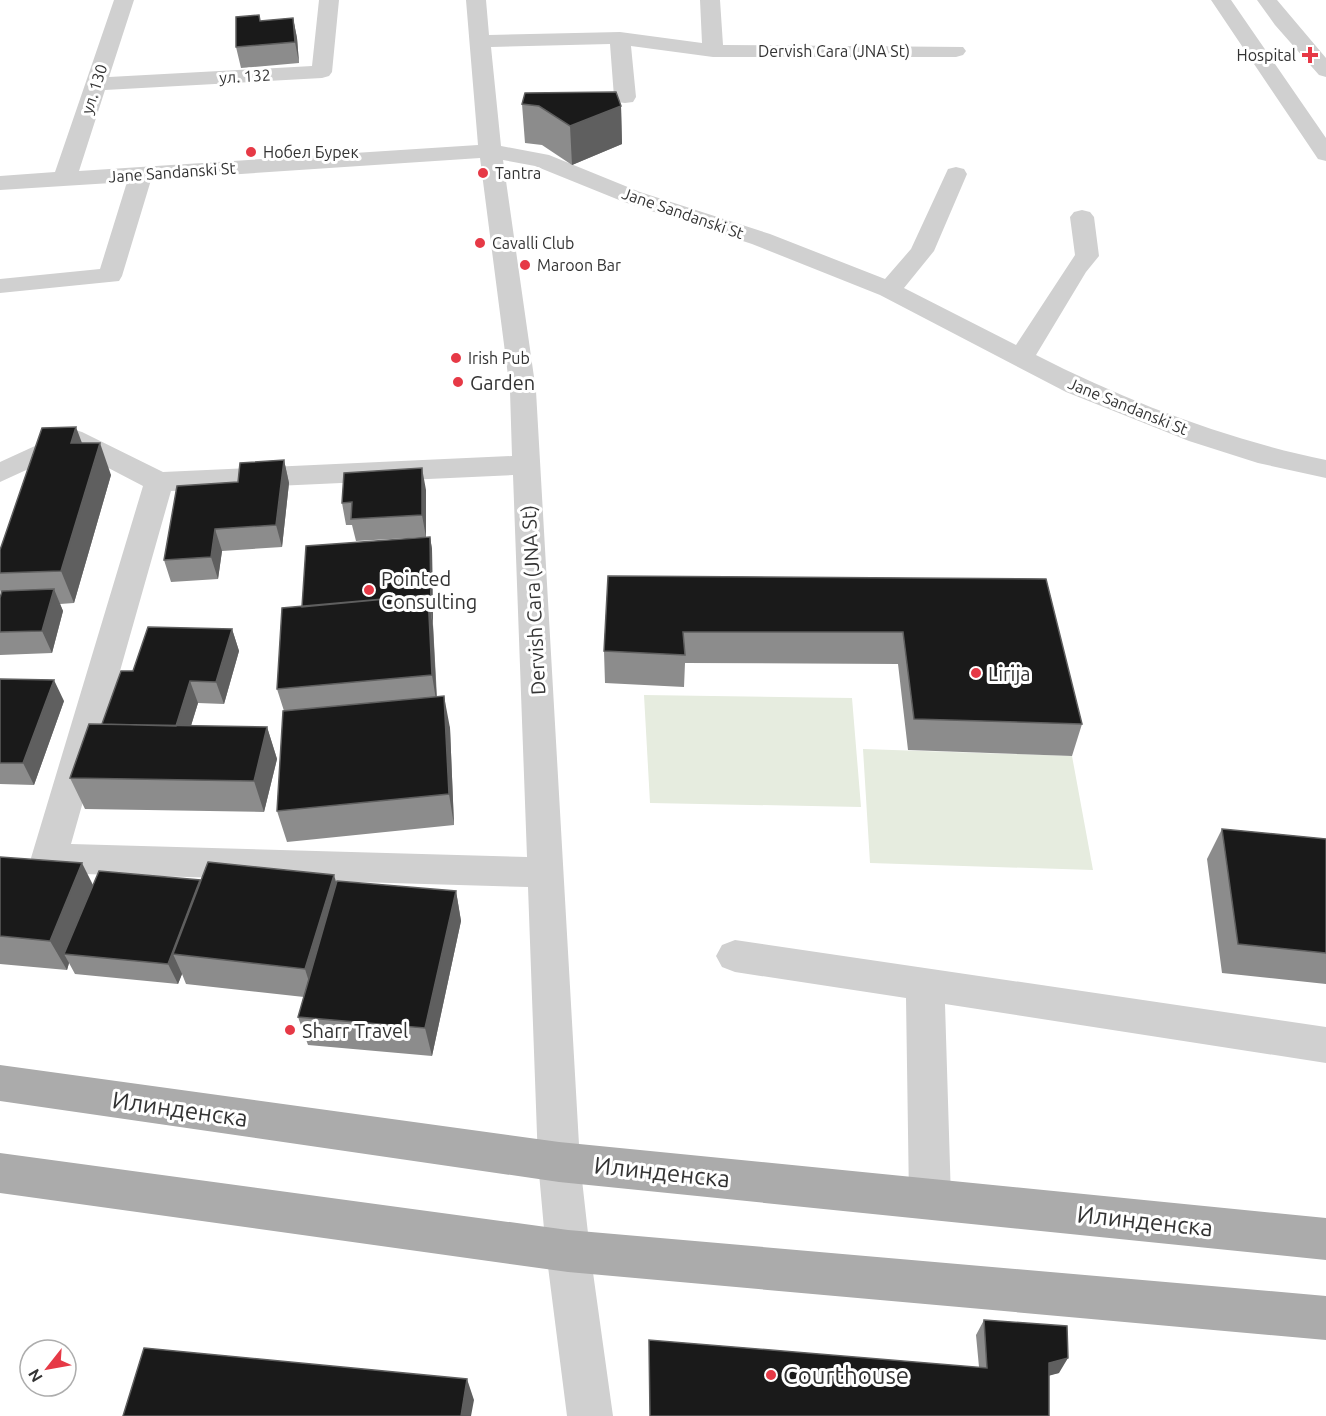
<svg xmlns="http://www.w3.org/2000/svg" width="1326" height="1416" font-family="Ubuntu,sans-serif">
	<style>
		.green { fill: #e6ecdf }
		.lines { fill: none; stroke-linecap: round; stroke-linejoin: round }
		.minor { fill: #d0d0d0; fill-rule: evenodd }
		.major { fill: #ababab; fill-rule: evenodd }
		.wall { fill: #8c8c8c }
		.shaded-wall { fill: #5f5f5f }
		.building { fill: #1a1a1a; stroke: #5f5f5f; stroke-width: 1.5 }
		.poi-dot { fill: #e63946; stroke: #fff; stroke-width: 2 }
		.labels { text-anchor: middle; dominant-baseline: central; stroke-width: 6; stroke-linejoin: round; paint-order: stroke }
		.far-street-label { font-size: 16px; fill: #333; stroke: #fff }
		.far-poi-label { font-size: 16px; fill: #333; stroke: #fff; text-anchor: start }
		.poi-label { font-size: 20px; fill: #333; stroke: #fff; text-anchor: start }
		.street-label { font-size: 20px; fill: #333; stroke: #fff }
		.near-street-label { font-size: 24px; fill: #333; stroke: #fff }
		.near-poi-label { font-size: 24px; fill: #333; stroke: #fff; text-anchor: start }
	</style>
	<rect width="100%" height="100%" fill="#fff"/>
	<!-- green -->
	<path class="green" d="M 644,695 L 852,698 L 861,807 L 650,803 Z
		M 863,749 L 1072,756 L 1093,870 L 870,863 Z"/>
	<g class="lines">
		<!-- minor -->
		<path class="minor" d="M 114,0 L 134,0 L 109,77 L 312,66 L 319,0 L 339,0 L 332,72 L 329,76 L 322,78 L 105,90 L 79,171 L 478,145 L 466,0 L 486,0 L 489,35 L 620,32 L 702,43 L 700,0 L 720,0 L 723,45 L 963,47 L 966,51 L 963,55 L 956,57 L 713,57 L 631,46 L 636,97 L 633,102 L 625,103 L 617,102 L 614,97 L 610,44 L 491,47 L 501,146 L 549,155 L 640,192 L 770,234 L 885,279 L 911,249 L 948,169 L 956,167 L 964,169 L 967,174 L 934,251 L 904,288 L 1016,345 L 1075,255 L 1070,217 L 1074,212 L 1082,210 L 1090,212 L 1094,217 L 1099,256 L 1086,272 L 1036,355 C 1128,402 1225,439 1326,460 L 1326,478 L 1258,463 L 1189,441 L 1066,392 L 880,295 L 752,244 L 624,202 L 535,166 L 503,160 L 536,391 L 580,1162 L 590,1251 L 613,1416 L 567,1416 L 546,1251 L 538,1162 L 528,887 L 49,873 L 36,868 L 31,858 L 143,486 L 72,449 L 0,482 L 0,462 L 72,429 L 82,432 L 163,472 L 512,456 L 510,391 L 480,158 L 151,180 L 122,276 L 119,281 L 0,293 L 0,279 L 100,269 L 127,182 L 0,190 L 0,176 L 55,172 ZM 513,475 L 527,857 L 71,844 L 171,491 Z
			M 1211,0 L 1231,0 L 1326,138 L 1326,161 L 1318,159 Z
			M 1257,0 L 1277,0 L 1326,58 L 1326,77 L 1319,75 L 1275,25 Z
			M 735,940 L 1326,1027 L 1326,1063 L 945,1004 L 951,1199 L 945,1213 L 930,1219 L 915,1213 L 909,1199 L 906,998 L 735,972 L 722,967 L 716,956 L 722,945 Z"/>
		<!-- major -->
		<path class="major" d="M 0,1065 L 559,1142 L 1326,1218 L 1326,1260 L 559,1182 L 0,1101 Z
			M 0,1153 L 568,1230 L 1326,1296 L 1326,1340 L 568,1272 L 0,1193 Z"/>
	</g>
	<!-- wall -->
	<path class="wall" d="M 293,18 L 297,38 L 299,63 L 241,68 L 236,47 Z
		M 522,104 L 621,106 L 622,144 L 572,165 L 542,145 L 525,143 Z
		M 82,443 L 111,475 L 74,603 L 60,604 L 63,611 L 52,653 L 0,655 L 0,598 L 1,594 L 0,590 L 0,550 Z
		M 284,460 L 289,483 L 282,547 L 222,551 L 218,579 L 171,582 L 164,560 L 238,482 Z
		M 426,490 L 426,537 L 356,541 L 352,525 L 346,525 L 342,503 Z
		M 430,537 L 432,549 L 433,624 L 437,697 L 450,728 L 454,825 L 287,842 L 277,811 L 284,711 L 277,689 L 302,607 Z
		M 608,576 L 1046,579 L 1082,724 L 1072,756 L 908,750 L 898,664 L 685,663 L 684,687 L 605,683 L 604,651 Z
		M 232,629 L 239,651 L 224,704 L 198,703 L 191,726 L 267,727 L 277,759 L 264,812 L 85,809 L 70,778 L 133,671 Z
		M 0,679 L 64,701 L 34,785 L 0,784 Z
		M 1222,829 L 1326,839 L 1326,984 L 1222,973 L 1207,859 Z
		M 0,857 L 93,885 L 201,882 L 336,883 L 456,891 L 461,921 L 432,1056 L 308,1045 L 298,1017 L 304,997 L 186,984 L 182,974 L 178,984 L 75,974 L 69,963 L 67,970 L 0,964 Z
		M 984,1320 L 1059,1373 L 1049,1375 L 979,1367 L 976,1335 Z"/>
	<!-- shaded-wall -->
	<path class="shaded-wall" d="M 293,18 L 297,38 L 299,63 L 295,42 Z
		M 621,106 L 622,144 L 572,165 L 570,126 Z
		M 76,427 L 88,459 L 71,443 Z
		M 100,443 L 111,475 L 74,603 L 61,571 Z
		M 284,460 L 289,483 L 282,547 L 276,525 Z
		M 422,468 L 426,490 L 426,537 L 422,515 Z
		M 215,529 L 222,551 L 218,579 L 211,557 Z
		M 430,537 L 432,549 L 433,624 L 431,612 Z
		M 54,589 L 63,611 L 52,653 L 42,631 Z
		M 428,595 L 433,627 L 437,706 L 432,675 Z
		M 232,629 L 239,651 L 224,704 L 216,682 Z
		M 54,680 L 64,701 L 34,785 L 23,763 Z
		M 190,681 L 198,703 L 183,751 L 175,729 Z
		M 444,696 L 450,728 L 454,825 L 449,794 Z
		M 267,727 L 277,759 L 264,812 L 254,781 Z
		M 82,863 L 97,893 L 64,954 L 69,963 L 67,970 L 50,941 Z
		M 334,875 L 343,905 L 314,998 L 305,969 Z
		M 200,880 L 209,901 L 173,954 L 182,974 L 178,984 L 168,964 Z
		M 456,891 L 461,921 L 432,1056 L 425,1028 Z
		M 1068,1358 L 1059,1373 L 1041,1378 L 1049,1363 Z
		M 467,1379 L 474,1400 L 471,1416 L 461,1416 Z"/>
	<!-- building -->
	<path class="building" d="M 259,15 L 260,21 L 293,18 L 295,42 L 236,47 L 236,17 Z
		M 616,92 L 621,106 L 570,126 L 539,106 L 522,104 L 525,93 Z
		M 76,427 L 71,443 L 100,443 L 61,571 L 0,573 L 0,550 L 42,428 Z
		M 284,460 L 276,525 L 215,529 L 211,557 L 164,560 L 177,486 L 238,482 L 240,463 Z
		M 422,468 L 422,515 L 351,519 L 352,502 L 342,503 L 344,473 Z
		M 430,537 L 431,612 L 428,595 L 302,607 L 306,546 Z
		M 608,576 L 1046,579 L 1082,724 L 914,719 L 903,632 L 683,632 L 685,655 L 604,651 Z
		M 54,589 L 42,631 L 0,632 L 0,598 L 2,591 Z
		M 428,595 L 432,675 L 277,689 L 282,608 Z
		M 148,627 L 232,629 L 216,682 L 190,681 L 176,726 L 102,724 L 121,671 L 133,671 Z
		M 0,679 L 54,680 L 23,763 L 0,763 Z
		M 444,696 L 449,794 L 277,811 L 283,711 Z
		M 89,724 L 267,727 L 254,781 L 70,778 Z
		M 1222,829 L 1326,839 L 1326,953 L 1238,944 Z
		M 0,857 L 82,863 L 50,941 L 0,936 Z
		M 208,862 L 334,875 L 305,969 L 173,954 Z
		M 99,871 L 200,880 L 168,964 L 64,954 Z
		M 337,881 L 456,891 L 425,1028 L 298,1017 Z
		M 984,1320 L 1067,1326 L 1068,1358 L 1049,1363 L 1049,1416 L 650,1416 L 649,1340 L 987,1368 Z
		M 144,1348 L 467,1379 L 461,1416 L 123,1416 Z"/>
	<!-- markers -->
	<g class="poi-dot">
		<path d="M1307 46h6v6h6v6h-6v6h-6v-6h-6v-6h6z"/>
		<circle cx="251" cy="152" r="6"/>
		<circle cx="483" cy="173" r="6"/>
		<circle cx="480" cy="243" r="6"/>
		<circle cx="525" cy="265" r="6"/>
		<circle cx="456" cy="358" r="6"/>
		<circle cx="458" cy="382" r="6"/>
		<circle cx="369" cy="590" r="6"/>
		<circle cx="976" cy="673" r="6"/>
		<circle cx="290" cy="1030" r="6"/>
		<circle cx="771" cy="1375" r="6"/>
	</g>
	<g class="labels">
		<!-- far-street labels -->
		<g class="far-street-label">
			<text x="834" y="51">Dervish Cara (JNA St)</text>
			<text transform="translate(245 76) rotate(-3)">ул. 132</text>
			<text transform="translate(94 89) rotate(-72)">ул. 130</text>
			<text transform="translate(172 172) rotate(-4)">Jane Sandanski St</text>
			<text transform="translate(683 213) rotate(19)">Jane Sandanski St</text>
			<text transform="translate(1128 406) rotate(22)">Jane Sandanski St</text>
		</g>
		<!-- far-poi labels -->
		<g class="far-poi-label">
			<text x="1296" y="55" text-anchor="end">Hospital</text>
			<text x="263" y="152">Нобел Бурек</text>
			<text x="495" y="173">Tantra</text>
			<text x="492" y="243">Cavalli Club</text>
			<text x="537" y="265">Maroon Bar</text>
			<text x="468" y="358">Irish Pub</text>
		</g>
		<!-- poi labels -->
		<g class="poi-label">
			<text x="470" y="382">Garden</text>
			<text x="381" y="578">Pointed<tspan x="381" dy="23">Consulting</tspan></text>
			<text x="988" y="673">Lirija</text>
			<text x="302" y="1030">Sharr Travel</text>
		</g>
		<!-- street labels -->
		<g class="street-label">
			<text transform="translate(533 600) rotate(-93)">Dervish Cara (JNA St)</text>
		</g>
		<!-- near-street labels -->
		<g class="near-street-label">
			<text transform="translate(180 1109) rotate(8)">Илинденска</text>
			<text transform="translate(662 1172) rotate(6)">Илинденска</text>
			<text transform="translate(1145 1221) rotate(6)">Илинденска</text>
		</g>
		<!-- near-poi labels -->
		<g class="near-poi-label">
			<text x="783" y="1375">Courthouse</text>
		</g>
	</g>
	<!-- north arrow -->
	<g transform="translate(48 1368) rotate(239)"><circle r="28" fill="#ffffff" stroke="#adadad" stroke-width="1.5"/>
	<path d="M0-4.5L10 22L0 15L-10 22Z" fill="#e63946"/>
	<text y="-9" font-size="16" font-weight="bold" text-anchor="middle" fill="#333333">N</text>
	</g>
</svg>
